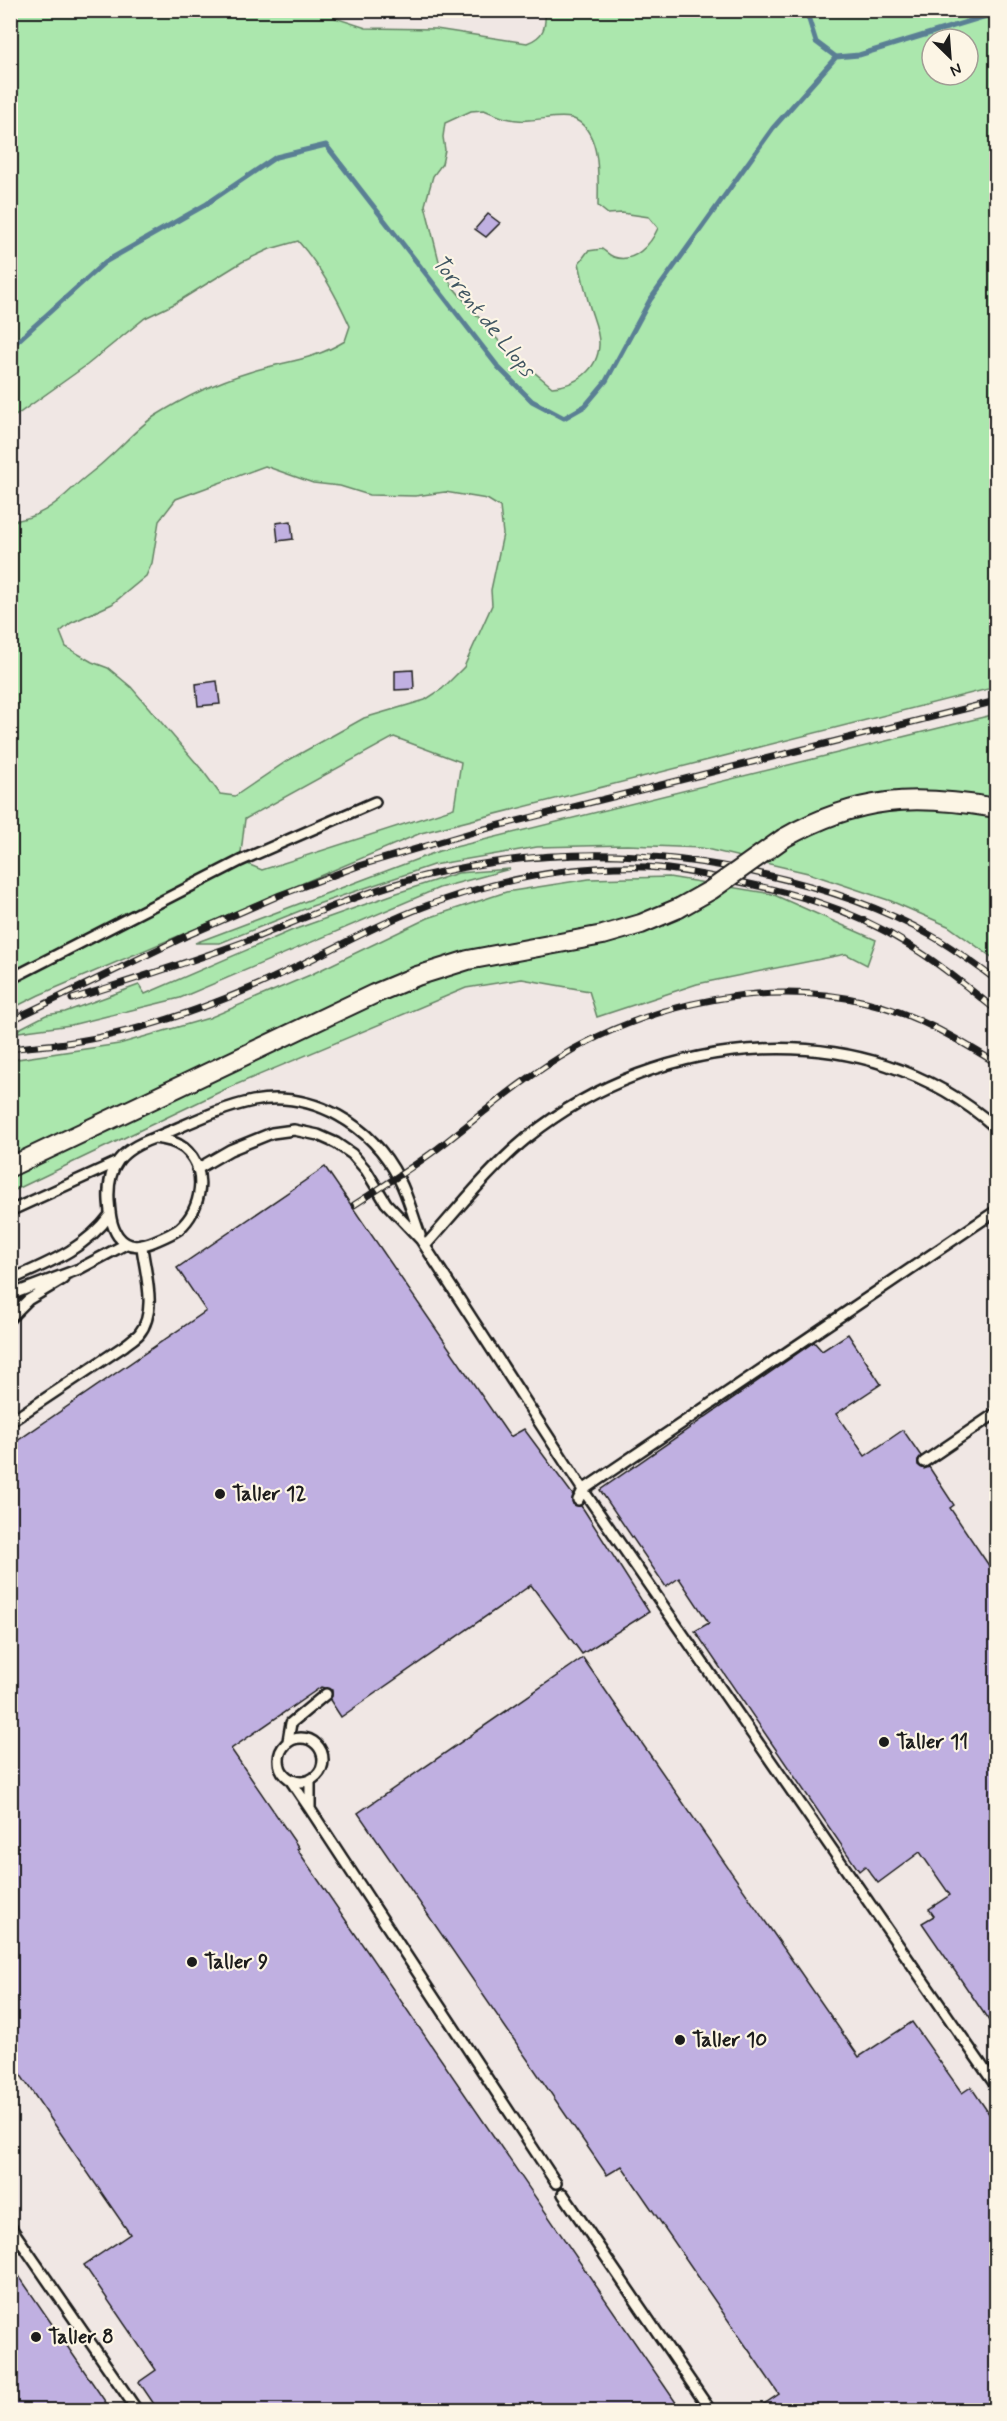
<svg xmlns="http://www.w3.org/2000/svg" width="1007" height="2421" font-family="Mynerve,sans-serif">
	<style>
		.green { fill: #abe7ad; stroke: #648264; stroke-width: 1.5; fill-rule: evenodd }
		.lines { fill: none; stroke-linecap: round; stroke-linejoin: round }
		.stream { stroke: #5a7f94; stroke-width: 5 }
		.building { fill: #c0b0e1; stroke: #1c1c1c; stroke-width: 1.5 }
		.service-casing { stroke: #1c1c1c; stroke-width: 14 }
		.minor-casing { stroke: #1c1c1c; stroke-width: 22 }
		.service { stroke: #fcf5e5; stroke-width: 9 }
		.minor { stroke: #fcf5e5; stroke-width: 18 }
		.rail-casing { stroke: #1c1c1c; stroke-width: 7 }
		.rail { stroke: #fcf5e5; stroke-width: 4.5; stroke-dasharray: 14; stroke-linecap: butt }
		.minor-bridge-casing { stroke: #1c1c1c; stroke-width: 22; stroke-linecap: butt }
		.minor-bridge { stroke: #fcf5e5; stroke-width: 18 }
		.poi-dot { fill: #1c1c1c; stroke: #fcf5e5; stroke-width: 2 }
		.labels { text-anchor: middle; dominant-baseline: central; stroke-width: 4.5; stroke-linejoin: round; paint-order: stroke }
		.poi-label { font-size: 21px; font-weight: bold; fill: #1c1c1c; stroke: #fcf5e5; text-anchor: start }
		.water-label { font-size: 22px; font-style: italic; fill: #405662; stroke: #fcf5e5 }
	</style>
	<rect width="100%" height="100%" fill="#f0e7e4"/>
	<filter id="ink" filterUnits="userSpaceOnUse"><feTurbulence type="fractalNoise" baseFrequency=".0167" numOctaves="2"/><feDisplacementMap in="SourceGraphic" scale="12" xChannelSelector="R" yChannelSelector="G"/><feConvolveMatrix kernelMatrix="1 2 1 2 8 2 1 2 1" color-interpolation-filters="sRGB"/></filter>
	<g filter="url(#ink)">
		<!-- green -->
		<path class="green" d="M 11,11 L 332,11 L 335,18 L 366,28 L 436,29 L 527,43 C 544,37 546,27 545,11 L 996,11 L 996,687 L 421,833 L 39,995 L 11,1009 L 11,521 C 37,519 55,505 73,488 C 84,477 97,469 108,458 C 123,445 138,427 155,416 C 185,397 217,382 250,372 C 285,361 312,361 345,341 L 350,326 C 336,295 321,267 298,241 L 270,249 L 242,262 L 174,304 L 145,318 L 87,365 L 11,419 ZM 932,39 L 968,39 L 968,75 L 932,75 ZM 484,110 C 498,116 513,122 529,120 C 541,120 558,115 571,118 C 603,128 598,181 598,206 L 608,214 L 622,213 L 649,217 L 658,228 C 651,244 634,264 614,257 C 610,256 605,251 602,249 L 588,251 L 579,263 C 582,276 585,290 589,304 C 592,316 600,332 599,345 C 598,370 575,386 552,387 L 504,347 L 452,286 L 439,261 L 425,205 L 433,176 L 442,164 L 445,150 L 443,137 L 445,123 L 471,111 ZM 265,466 L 313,483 L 340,486 L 369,495 L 415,496 L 445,492 L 487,499 L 500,507 L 503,534 L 491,590 L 492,605 L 464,667 L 442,689 L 425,700 L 364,718 L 287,761 L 235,796 L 220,794 L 203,771 L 131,687 L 108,668 L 92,662 L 66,647 L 60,632 L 71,623 L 112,604 L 146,576 L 152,563 L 159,521 L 176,499 ZM 394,737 L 461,762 L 454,808 L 262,870 L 240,861 L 245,819 Z
			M 996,714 L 996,960 L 948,926 L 891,901 L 808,873 L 702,848 L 627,845 L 537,847 L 433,865 L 312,906 L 220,943 L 195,943 L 439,851 Z
			M 510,869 L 439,888 L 180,998 L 71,1025 L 11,1033 L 46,1015 L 65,1012 L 139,985 L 145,994 L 293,930 L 397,893 L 458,873 Z
			M 669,877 L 772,894 L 876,940 L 867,965 L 846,954 L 697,984 L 597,1017 L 589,991 L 522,979 L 466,988 L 228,1088 L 11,1192 L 11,1060 L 119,1044 L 209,1018 L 310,975 L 428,918 L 506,892 L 589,879 Z"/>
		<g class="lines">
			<!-- stream -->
			<path class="stream" d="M 806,10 L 816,42 L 836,57
				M 10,348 L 105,262 L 205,205 L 276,157 L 326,145 L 499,368 L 532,401 L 564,418 L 585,406 L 606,381 L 650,300 L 773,128 L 836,57 L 859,55 L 996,13"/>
		</g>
		<!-- building -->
		<path class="building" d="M 488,214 L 500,223 L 486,237 L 475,229 Z
			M 291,521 L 293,539 L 278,541 L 276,523 Z
			M 413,670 L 414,689 L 395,690 L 395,671 Z
			M 217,681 L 220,704 L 198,706 L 196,684 Z
			M 325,1167 L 510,1437 L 524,1429 L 573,1495 L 573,1504 L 581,1506 L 584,1510 L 649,1612 L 582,1654 L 531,1585 L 341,1717 L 330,1700 L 332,1696 L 332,1690 L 321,1687 L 231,1749 L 299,1848 L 297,1849 L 681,2410 L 158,2410 L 139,2382 L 156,2370 L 84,2265 L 130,2234 L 20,2074 L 10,2081 L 10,1446 L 206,1311 L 177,1268 Z
			M 848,1334 L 881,1384 L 836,1414 L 865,1456 L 903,1430 L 921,1456 L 918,1460 L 918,1465 L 924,1469 L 929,1467 L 954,1505 L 950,1508 L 996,1576 L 996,2031 L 922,1923 L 934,1916 L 929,1909 L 950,1895 L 920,1852 L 878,1883 L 865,1866 L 859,1871 L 695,1631 L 709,1623 L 679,1578 L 666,1587 L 600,1490 L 814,1342 L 822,1351 Z
			M 583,1658 L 859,2057 L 912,2022 L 962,2093 L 971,2087 L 996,2124 L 996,2410 L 755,2410 L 779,2394 L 622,2166 L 607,2175 L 358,1813 Z
			M 10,2263 L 111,2410 L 10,2410 Z"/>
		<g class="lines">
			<defs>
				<path id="service" d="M 10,979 L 240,861 L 375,802
					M 154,1138 C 186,1125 219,1108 253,1101 C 313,1090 372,1125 399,1179 C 408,1196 413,1216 420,1235
					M 154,1138 C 165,1139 175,1141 184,1148 C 209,1169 202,1209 179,1229 C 172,1234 162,1238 155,1241 C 141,1247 128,1249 118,1236 C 111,1226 110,1214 109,1201 C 107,1165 121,1150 154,1138 Z
					M 197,1169 L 230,1150 L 272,1133 L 294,1130 L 318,1135 L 336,1143 L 352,1154 L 366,1170 L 386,1203 L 421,1240 L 583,1490 L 996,2086
					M 10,1211 L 115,1163
					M 425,1246 C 458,1209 489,1169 528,1137 C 659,1031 866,1011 996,1128
					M 10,1280 C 48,1263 85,1249 110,1215
					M 10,1295 L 79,1269 L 126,1244
					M 10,1318 L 28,1300 L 63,1279
					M 10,1422 L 124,1346 C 129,1342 135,1338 139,1334 C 158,1311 145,1273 142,1247
					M 924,1462 L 996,1413
					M 578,1500 L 583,1490 L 996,1211
					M279 1760a22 22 0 1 1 44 0a22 22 0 1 1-44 0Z
					M 288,1741 L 291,1723 L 326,1694
					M 289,1778 L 310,1809
					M 310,1780 L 310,1809 L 556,2183
					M 563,2194 L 710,2410
					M 10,2226 L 137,2410"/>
				<path id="minor" d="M 784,838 C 859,796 914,794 996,808
					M 10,1167 L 374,994 L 417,976 L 468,960 L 603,935 L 641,924 L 679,908"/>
			</defs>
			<!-- service casing -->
			<use href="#service" class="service-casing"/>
			<!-- minor casing -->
			<use href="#minor" class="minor-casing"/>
			<!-- service -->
			<use href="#service" class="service"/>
			<!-- minor -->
			<use href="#minor" class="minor"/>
			<defs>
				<path id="rail" d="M 72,999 C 131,980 191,962 249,940 C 308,917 366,890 428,875 C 540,848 650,848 762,874 C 821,887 879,906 932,936 C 955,949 976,965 996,980
					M 10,1021 L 186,936 L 280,895 L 358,866 L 477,831 L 996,701
					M 10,1049 C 33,1046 56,1045 79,1041 C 141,1031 203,1009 260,984 C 321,957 379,921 443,900 C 507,878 578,865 646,867 C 670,868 695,873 719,878 C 785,890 849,907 907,944 C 939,963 967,987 996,1010
					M 354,1205 C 382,1187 410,1169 437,1149 C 481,1115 523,1078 572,1050 C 658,1002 769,979 866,1002 C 913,1013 956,1038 996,1063"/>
			</defs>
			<!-- rail casing -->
			<use href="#rail" class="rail-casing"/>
			<!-- rail -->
			<use href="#rail" class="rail"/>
			<defs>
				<path id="minor-bridge" d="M 679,908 L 711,890 L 784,838"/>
			</defs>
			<!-- minor-bridge casing -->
			<use href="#minor-bridge" class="minor-bridge-casing"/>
			<!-- minor-bridge -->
			<use href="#minor-bridge" class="minor-bridge"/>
		</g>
	</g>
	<!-- markers -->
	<g class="poi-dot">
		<circle cx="220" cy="1494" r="6"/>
		<circle cx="884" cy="1742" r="6"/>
		<circle cx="192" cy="1962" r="6"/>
		<circle cx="680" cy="2040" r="6"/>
		<circle cx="36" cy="2337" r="6"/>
	</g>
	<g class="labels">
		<!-- poi labels -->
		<g class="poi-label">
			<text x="232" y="1494">Taller 12</text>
			<text x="896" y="1742">Taller 11</text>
			<text x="204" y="1962">Taller 9</text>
			<text x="692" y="2040">Taller 10</text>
			<text x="48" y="2337">Taller 8</text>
		</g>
		<!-- water labels -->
		<g class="water-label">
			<text transform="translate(483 316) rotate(51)">Torrent de Llops</text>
		</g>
	</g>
	<!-- margin -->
	<rect width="1007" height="2421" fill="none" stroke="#fcf5e5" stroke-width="36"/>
	<rect x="18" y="18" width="971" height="2385" fill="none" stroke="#1c1c1c" stroke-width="2" filter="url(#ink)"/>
	<!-- north arrow -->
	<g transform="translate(950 57) rotate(155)"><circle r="28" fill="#fcf5e5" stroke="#a29e95" stroke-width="1.5"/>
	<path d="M0-4.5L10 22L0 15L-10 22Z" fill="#1c1c1c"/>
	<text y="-9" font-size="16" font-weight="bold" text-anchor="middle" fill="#1c1c1c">N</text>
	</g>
</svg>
